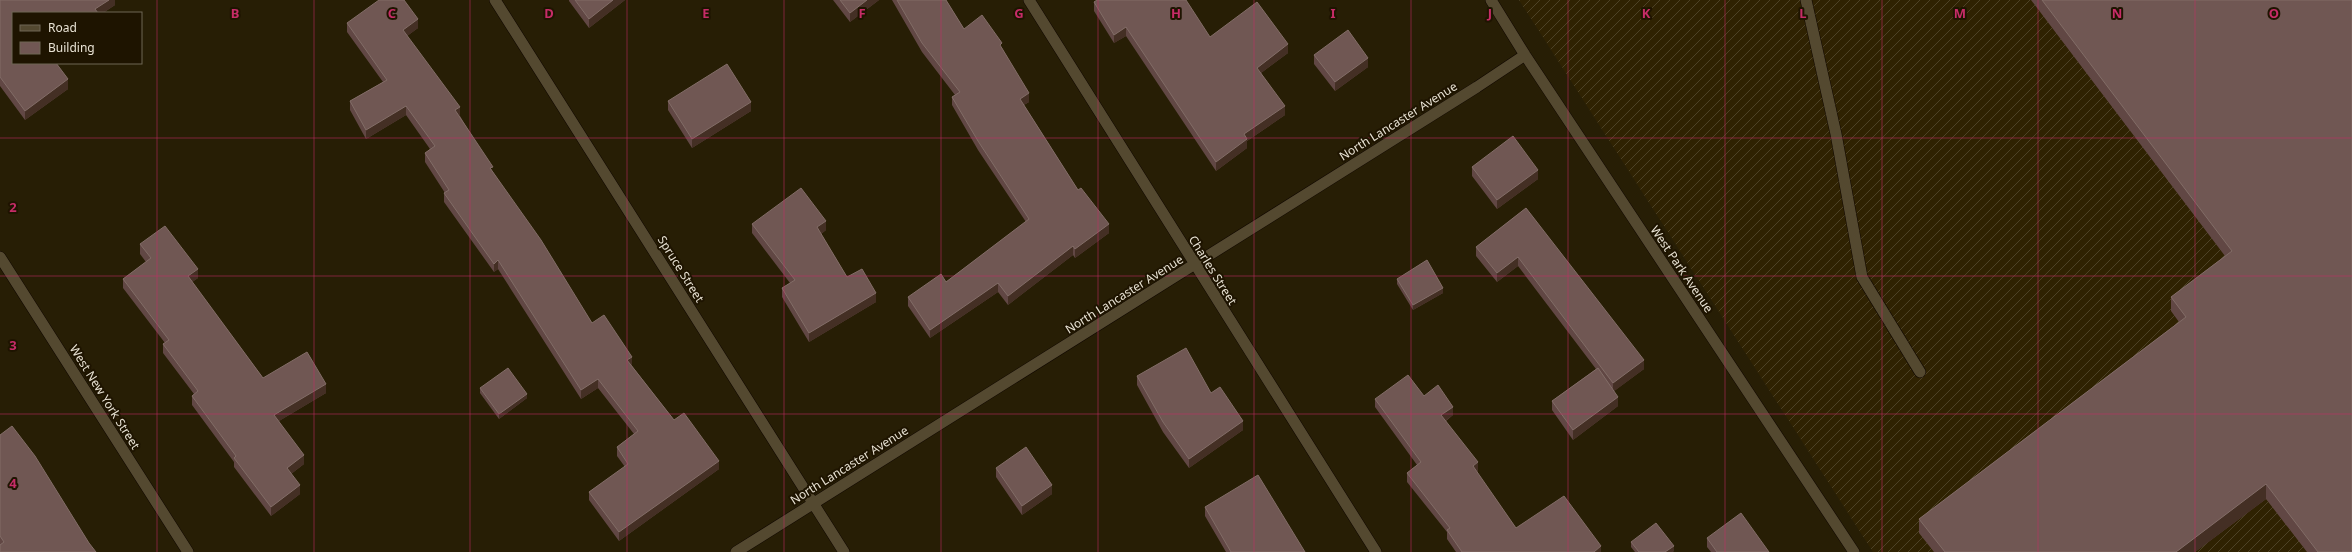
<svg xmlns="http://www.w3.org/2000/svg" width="2352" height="552" font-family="'Noto Sans',sans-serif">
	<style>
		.industrial { fill: url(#industrial-furrows) }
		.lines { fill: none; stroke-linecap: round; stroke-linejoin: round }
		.service-casing { stroke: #100700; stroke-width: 12 }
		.minor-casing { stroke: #100700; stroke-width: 12 }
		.service { stroke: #544930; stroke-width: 11 }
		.minor { stroke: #544930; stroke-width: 11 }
		.wall { fill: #614744 }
		.shaded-wall { fill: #442f24 }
		.building { fill: #705753; stroke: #826d67 }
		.grid { fill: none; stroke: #c62c67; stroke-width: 1; stroke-opacity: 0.55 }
		.labels { text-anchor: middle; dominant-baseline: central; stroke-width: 4; stroke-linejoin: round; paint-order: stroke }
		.street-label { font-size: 12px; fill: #e8e2d3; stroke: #1e1400 }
		.grid-label { font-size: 13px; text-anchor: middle; font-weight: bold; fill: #c62c67; stroke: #1e1400; stroke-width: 4; stroke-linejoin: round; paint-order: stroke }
	</style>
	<defs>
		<pattern id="industrial-furrows" width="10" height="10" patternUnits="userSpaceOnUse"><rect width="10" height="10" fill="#2f2202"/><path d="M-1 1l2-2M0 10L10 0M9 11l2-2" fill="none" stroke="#4d4226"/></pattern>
	</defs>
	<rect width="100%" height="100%" fill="#271e05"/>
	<!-- industrial -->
	<path class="industrial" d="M 1519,0 L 2352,0 L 2352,552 L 1873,552 Z"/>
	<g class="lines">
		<defs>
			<path id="service" d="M 1806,0 L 1836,134 L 1862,277 L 1920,372"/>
			<path id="minor" d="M 495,0 L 844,552
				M 1029,0 L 1376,552
				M 1491,0 L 1525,55 L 1854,552
				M 0,257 L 188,552
				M 736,552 L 1477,87 L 1525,55"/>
		</defs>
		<!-- service casing -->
		<use href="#service" class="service-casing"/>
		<!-- minor casing -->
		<use href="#minor" class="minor-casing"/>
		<!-- service -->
		<use href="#service" class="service"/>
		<!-- minor -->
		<use href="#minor" class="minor"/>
	</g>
	<!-- wall -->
	<path class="wall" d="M 0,0 L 115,0 L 115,5 L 103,13 L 13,13 L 57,65 L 68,89 L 25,120 L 0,86 Z
		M 569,0 L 625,0 L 589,28 L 569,1 Z
		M 833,0 L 879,0 L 850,22 Z
		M 892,0 L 946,0 L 964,29 L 1002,48 L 1029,102 L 1024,105 L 1078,190 L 1109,233 L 1075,258 L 1073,255 L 1008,305 L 998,292 L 930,338 L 908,306 L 908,297 L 946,282 L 1026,222 L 978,150 L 952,105 L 952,97 L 955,95 L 922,52 Z
		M 2031,0 L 2352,0 L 2352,552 L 2307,552 L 2266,499 L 2195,552 L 1934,552 L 1919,533 L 1919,519 L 2179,322 L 2171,311 L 2171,297 L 2225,256 Z
		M 1094,2 L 1210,37 L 1288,53 L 1261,73 L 1285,115 L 1247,141 L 1247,148 L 1216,171 L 1126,36 L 1114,43 L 1094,11 Z
		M 347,23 L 418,28 L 407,36 L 460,116 L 493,172 L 592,323 L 632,366 L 674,420 L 719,469 L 619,541 L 589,500 L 589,492 L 625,467 L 617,456 L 617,447 L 634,434 L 598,388 L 581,399 L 498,269 L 494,272 L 444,202 L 444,193 L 445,193 L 425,162 L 425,153 L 430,149 L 406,115 L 366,139 L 350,110 L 350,101 L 383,82 L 347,32 Z
		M 1314,55 L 1368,67 L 1335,91 L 1314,64 Z
		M 668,101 L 751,111 L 692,148 L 668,110 Z
		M 1472,167 L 1538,179 L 1497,209 L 1472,176 Z
		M 1526,208 L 1644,369 L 1614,391 L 1618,406 L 1573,440 L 1552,410 L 1552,401 L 1596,369 L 1518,266 L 1497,282 L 1476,256 L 1476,247 Z
		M 752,224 L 826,230 L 821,234 L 847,277 L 876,302 L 809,342 L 782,297 L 782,288 L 790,283 L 752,233 Z
		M 140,244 L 198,278 L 192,282 L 263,378 L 326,393 L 279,421 L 304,464 L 291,474 L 300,494 L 271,516 L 234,467 L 234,462 L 192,405 L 192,396 L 194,394 L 163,353 L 163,344 L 165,343 L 123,288 L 123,279 L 146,262 L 140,254 Z
		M 1397,279 L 1443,293 L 1413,310 L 1397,284 Z
		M 1137,376 L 1211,393 L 1243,430 L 1189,468 L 1163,432 L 1137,385 Z
		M 480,388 L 527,398 L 499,419 L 480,393 Z
		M 1424,396 L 1453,415 L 1446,421 L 1478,471 L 1476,472 L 1516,528 L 1601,552 L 1456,552 L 1447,539 L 1447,532 L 1407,482 L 1407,473 L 1417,465 L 1375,407 L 1375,399 Z
		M 0,435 L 89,543 L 0,552 Z
		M 996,468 L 1052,494 L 1022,515 L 996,477 Z
		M 1205,507 L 1305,552 L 1226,552 L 1205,516 Z
		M 1707,538 L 1769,552 L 1711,552 L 1707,547 Z
		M 1631,542 L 1674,551 L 1672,552 L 1635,552 L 1631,547 Z"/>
	<!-- shaded-wall -->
	<path class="shaded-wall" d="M 109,0 L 115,0 L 115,5 L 103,13 L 95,13 L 95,9 Z
		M 613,0 L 625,0 L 589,28 L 589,19 Z
		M 867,0 L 879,0 L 850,22 L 850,13 Z
		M 418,19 L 418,28 L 403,39 L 403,30 Z
		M 1126,27 L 1126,36 L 1114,43 L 1114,35 Z
		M 1288,44 L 1288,53 L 1257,76 L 1257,68 Z
		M 1368,58 L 1368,67 L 1335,91 L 1335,82 Z
		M 68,79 L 68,89 L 25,120 L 25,111 Z
		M 1029,93 L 1029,102 L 1020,107 L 1020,99 Z
		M 751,102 L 751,111 L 692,148 L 692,139 Z
		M 406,106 L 406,115 L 366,139 L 366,130 Z
		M 1285,106 L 1285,115 L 1247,141 L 1247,148 L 1216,171 L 1216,162 L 1244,134 Z
		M 460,107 L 460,116 L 455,119 L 455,110 Z
		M 1538,170 L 1538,179 L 1497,209 L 1497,200 Z
		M 826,221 L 826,230 L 817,237 L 817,227 Z
		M 1109,224 L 1109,233 L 1075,258 L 1075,249 Z
		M 1073,246 L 1073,255 L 1008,305 L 1008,296 Z
		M 1518,257 L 1518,266 L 1497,282 L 1497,273 Z
		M 498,260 L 498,269 L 494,272 L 494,264 Z
		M 198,269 L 198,278 L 188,285 L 188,276 Z
		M 998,283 L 998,292 L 930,338 L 930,330 Z
		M 1443,288 L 1443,293 L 1413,310 L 1413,305 Z
		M 876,293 L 876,302 L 809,342 L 809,333 Z
		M 632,357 L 632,366 L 627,360 Z
		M 1644,360 L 1644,369 L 1613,392 L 1613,383 Z
		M 598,379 L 598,388 L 581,399 L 581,390 Z
		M 326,384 L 326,393 L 274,424 L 274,415 Z
		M 527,394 L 527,398 L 499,419 L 499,414 Z
		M 1618,397 L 1618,406 L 1573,440 L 1573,430 Z
		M 1453,407 L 1453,415 L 1441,424 L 1441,415 Z
		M 1243,421 L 1243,430 L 1189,468 L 1189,459 Z
		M 304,455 L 304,464 L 287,477 L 287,468 Z
		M 719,461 L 719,469 L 619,541 L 619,532 Z
		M 1478,462 L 1478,471 L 1473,475 L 1473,466 Z
		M 2266,484 L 2266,499 L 2195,552 L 2176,552 Z
		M 300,485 L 300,494 L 271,516 L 271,507 Z
		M 1052,485 L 1052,494 L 1022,515 L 1022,506 Z
		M 1601,546 L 1601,552 L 1594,552 Z
		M 1674,546 L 1674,551 L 1672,552 L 1665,552 Z"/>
	<!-- building -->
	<path class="building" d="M 0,0 L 109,0 L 95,9 L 98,13 L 13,13 L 13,63 L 56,63 L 68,79 L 25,111 L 0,77 Z
		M 379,0 L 404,0 L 418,19 L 403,30 L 460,107 L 455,110 L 493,167 L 490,168 L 541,240 L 592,323 L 604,315 L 632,357 L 627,360 L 674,420 L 684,413 L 719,461 L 619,532 L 589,492 L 628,464 L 617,447 L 638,431 L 598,379 L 581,390 L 498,260 L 494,264 L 444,193 L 449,190 L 425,153 L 435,146 L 406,106 L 366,130 L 350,101 L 387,80 L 347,23 Z
		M 575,0 L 613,0 L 589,19 Z
		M 840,0 L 867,0 L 850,13 Z
		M 897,0 L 946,0 L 964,29 L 982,15 L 1002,43 L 1000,45 L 1029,93 L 1020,99 L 1078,190 L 1081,188 L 1109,224 L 1075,249 L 1073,246 L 1008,296 L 998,283 L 930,330 L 908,297 L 941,274 L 946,282 L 1029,219 L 978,141 L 952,97 L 960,92 L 922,43 Z
		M 1097,0 L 1186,0 L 1210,37 L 1257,2 L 1288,44 L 1257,68 L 1285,106 L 1244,134 L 1247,139 L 1216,162 L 1126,27 L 1114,35 L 1094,2 Z
		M 2042,0 L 2352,0 L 2352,552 L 2318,552 L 2266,484 L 2176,552 L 1945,552 L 1919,519 L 2186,317 L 2171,297 L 2232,251 Z
		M 1348,30 L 1368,58 L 1335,82 L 1314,55 Z
		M 727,64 L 751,102 L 692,139 L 668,101 Z
		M 1513,136 L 1538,170 L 1497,200 L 1472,167 Z
		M 801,188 L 826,221 L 817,227 L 847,277 L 862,269 L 876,293 L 809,333 L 782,288 L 795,280 L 752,224 Z
		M 1526,208 L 1644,360 L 1613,383 L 1518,257 L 1497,273 L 1476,247 Z
		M 165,226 L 198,269 L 188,276 L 263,378 L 307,352 L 326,384 L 274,415 L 304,455 L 287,468 L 300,485 L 271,507 L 234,458 L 236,456 L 192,396 L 198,391 L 163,344 L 169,340 L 123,279 L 151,258 L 140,244 Z
		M 1427,260 L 1443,288 L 1413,305 L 1397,279 Z
		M 1186,348 L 1211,393 L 1220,387 L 1243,421 L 1189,459 L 1163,422 L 1137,376 Z
		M 508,368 L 527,394 L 499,414 L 480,388 Z
		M 1598,368 L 1618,397 L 1573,430 L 1552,401 Z
		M 1408,375 L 1424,396 L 1438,385 L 1453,407 L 1441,415 L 1478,462 L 1473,466 L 1516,528 L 1564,496 L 1601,546 L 1594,552 L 1462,552 L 1447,530 L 1450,528 L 1407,473 L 1421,462 L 1375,399 Z
		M 12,426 L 35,456 L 89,543 L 96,552 L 0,552 L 0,545 L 4,542 L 0,536 L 0,435 Z
		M 1026,447 L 1052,485 L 1022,506 L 996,468 Z
		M 1258,475 L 1305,552 L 1231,552 L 1205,507 Z
		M 1741,513 L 1769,552 L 1717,552 L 1707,538 Z
		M 1656,523 L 1674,546 L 1665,552 L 1639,552 L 1631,542 Z"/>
	<!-- grid -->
	<path class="grid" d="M 157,0 L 157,552M 314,0 L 314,552M 470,0 L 470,552M 627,0 L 627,552M 784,0 L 784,552M 941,0 L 941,552M 1098,0 L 1098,552M 1254,0 L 1254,552M 1411,0 L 1411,552M 1568,0 L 1568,552M 1725,0 L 1725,552M 1882,0 L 1882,552M 2038,0 L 2038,552M 2195,0 L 2195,552M 0,138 L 2352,138M 0,276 L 2352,276M 0,414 L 2352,414"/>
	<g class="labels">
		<!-- street labels -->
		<g class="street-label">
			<text transform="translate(1398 121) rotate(-32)">North Lancaster Avenue</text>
			<text transform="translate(681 269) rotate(58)">Spruce Street</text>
			<text transform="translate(1682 269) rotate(56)">West Park Avenue</text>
			<text transform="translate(1213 270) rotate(58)">Charles Street</text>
			<text transform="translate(1124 294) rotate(-32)">North Lancaster Avenue</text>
			<text transform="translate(105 397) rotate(58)">West New York Street</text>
			<text transform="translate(849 465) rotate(-32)">North Lancaster Avenue</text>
		</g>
	</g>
	<g class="grid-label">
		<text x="235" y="18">B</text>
		<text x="392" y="18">C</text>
		<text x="549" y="18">D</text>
		<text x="706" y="18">E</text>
		<text x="862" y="18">F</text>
		<text x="1019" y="18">G</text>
		<text x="1176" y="18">H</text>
		<text x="1333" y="18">I</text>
		<text x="1490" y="18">J</text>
		<text x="1646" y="18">K</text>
		<text x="1803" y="18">L</text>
		<text x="1960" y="18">M</text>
		<text x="2117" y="18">N</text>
		<text x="2274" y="18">O</text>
		<text x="13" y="212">2</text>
		<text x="13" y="350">3</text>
		<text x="13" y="488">4</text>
	</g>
	<!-- legend -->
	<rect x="12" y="12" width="130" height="52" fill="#1e1400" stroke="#6f6654"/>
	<rect x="20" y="25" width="20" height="6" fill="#544930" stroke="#6f6654"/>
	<text x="48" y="32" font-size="12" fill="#e8e2d3">Road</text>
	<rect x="20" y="42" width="20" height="12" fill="#705753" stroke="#6f6654"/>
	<text x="48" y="52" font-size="12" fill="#e8e2d3">Building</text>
</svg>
